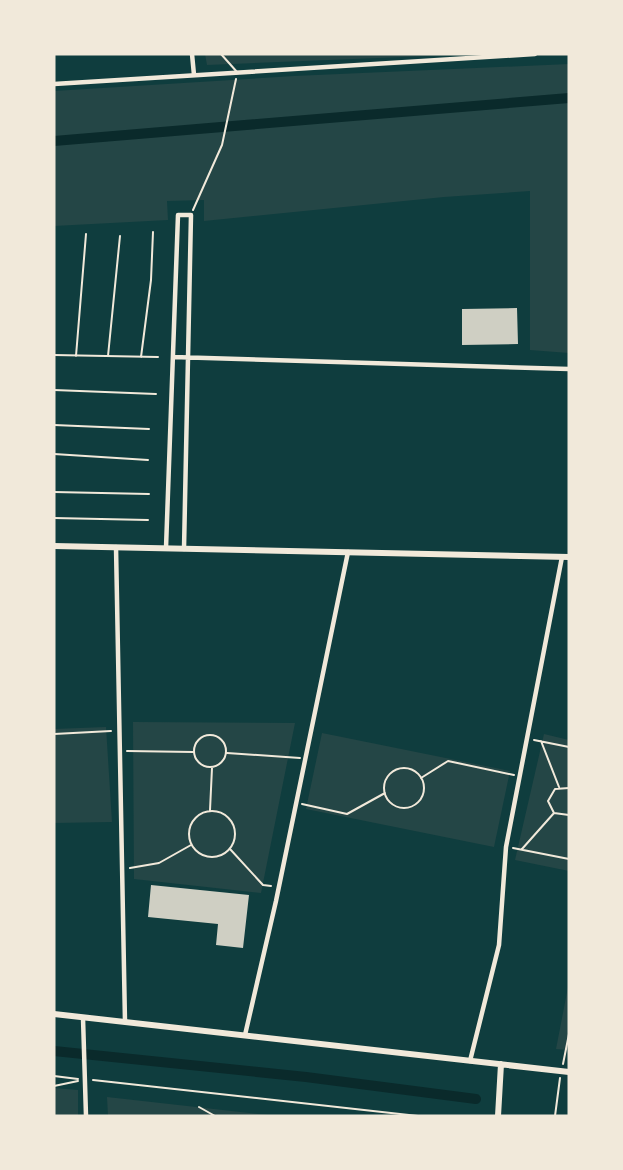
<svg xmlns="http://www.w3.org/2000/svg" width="623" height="1170" font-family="'Titillium Web',sans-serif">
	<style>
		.green { fill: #244646 }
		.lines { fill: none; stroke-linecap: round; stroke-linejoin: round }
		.canal { stroke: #0a2a2b; stroke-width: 10 }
		.building { fill: #cfcfc3 }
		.path { stroke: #f1e9da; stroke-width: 2 }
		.service { stroke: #f1e9da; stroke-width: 2 }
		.minor { stroke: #f1e9da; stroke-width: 4.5 }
		.tertiary { stroke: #f1e9da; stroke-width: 6 }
	</style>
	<rect width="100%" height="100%" fill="#0f3d3e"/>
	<!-- green -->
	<path class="green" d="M 205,54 L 478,54 L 207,65 Z
		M 569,64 L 569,353 L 530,350 L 530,191 L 444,197 L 204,221 L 204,200 L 167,201 L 168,220 L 54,226 L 54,91 L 294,76 Z
		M 133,722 L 295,723 L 261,893 L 134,879 Z
		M 106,727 L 112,822 L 54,823 L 54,729 Z
		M 322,733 L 510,771 L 494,847 L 306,809 Z
		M 544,734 L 569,740 L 569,871 L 515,860 Z
		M 569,982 L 569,1050 L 556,1049 Z
		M 54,1088 L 78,1090 L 78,1116 L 54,1116 Z
		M 107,1097 L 277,1116 L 108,1116 Z"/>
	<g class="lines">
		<!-- canal -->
		<path class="canal" d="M 54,141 L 569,98
			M 54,1051 L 306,1077 L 476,1099"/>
	</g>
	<!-- building -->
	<path class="building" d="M 517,308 L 518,344 L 462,345 L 462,309 Z
		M 151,885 L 249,895 L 243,948 L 216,945 L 218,924 L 148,917 Z"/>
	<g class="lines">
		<!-- path -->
		<path class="path" d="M 193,210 L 222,145 L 236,79
			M 54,355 L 158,357
			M 76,356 L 86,234
			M 108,356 L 120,236
			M 141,357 L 151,280 L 153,232
			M 54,390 L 156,394
			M 54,425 L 149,429
			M 54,454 L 148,460
			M 54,492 L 149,494
			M 54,518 L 148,520
			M 54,734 L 111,731
			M194 751a16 16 0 1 1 32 0a16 16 0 1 1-32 0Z
			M 534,740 L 569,747
			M 541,741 L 559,787
			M 127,751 L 193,752
			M 227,753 L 300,758
			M384 788a20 20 0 1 1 40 0a20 20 0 1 1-40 0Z
			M 421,778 L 448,761 L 514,775
			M 569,788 L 555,789 L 548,801 L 554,813 L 569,815
			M 302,804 L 347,814 L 385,793
			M 210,810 L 212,768
			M189 834a23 23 0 1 1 46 0a23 23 0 1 1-46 0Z
			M 513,848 L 569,859
			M 230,849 L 263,885 L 271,886
			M 522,849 L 554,813
			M 130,868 L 159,863 L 191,845
			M 563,1064 L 569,1034
			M 54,1076 L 78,1079
			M 93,1080 L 418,1116
			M 54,1086 L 78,1081
			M 199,1107 L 215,1116
			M 555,1116 L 560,1078"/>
		<!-- service -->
		<path class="service" d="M 221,54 L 237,72"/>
		<!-- minor -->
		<path class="minor" d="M 192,54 L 194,75
			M 54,84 L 535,54
			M 173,357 L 569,369
			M 116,547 L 125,1022
			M 166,548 L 178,215 L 191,215 L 184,549
			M 83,1018 L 86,1116
			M 245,1035 L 276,901 L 348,552
			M 470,1061 L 499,945 L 506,847 L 562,557"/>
		<!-- tertiary -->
		<path class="tertiary" d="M 54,546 L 569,557
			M 54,1014 L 569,1072
			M 498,1116 L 501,1064"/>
	</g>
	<!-- border -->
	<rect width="623" height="1170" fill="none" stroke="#f1e9da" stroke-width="111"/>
</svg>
